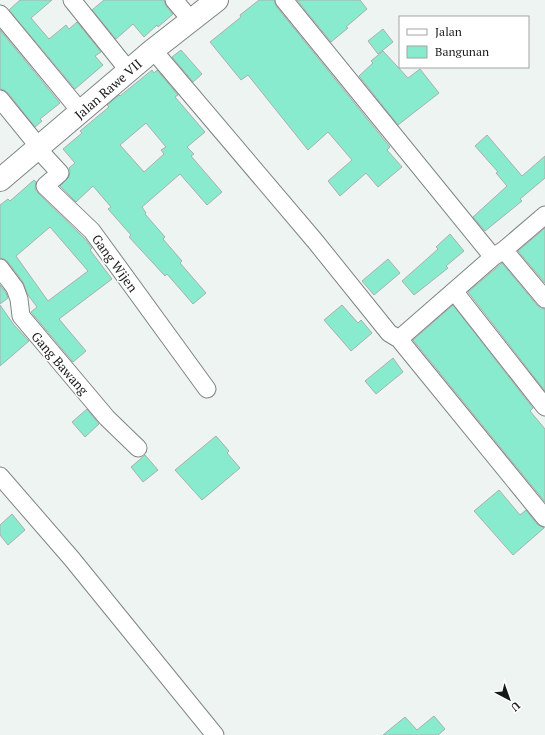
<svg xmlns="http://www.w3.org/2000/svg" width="545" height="735" font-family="'PT Serif',serif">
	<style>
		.building { fill: #89ebcd; stroke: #a9b0ad; fill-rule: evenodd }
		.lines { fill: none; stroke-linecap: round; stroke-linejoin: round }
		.street-casing { stroke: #7f8583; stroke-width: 19 }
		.secondary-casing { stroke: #7f8583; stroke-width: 24 }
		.street { stroke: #fff; stroke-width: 17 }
		.secondary { stroke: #fff; stroke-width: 22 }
		.labels { text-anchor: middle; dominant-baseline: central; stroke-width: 3; stroke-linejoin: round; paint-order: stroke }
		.street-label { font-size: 13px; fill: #181a19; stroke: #fff }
	</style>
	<rect width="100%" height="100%" fill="#edf4f1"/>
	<!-- building -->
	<path class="building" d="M 20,0 L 52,0 L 31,18 L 49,39 L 66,25 L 69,29 L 77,22 L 101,52 L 95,56 L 103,65 L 75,89 L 9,10 Z
		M 104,0 L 164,0 L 166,6 L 173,14 L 158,27 L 157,25 L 144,37 L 133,24 L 116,39 L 92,10 Z
		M 259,0 L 274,0 L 276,6 L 390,147 L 387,150 L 402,167 L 378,187 L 366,173 L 340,196 L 328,181 L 352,160 L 328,132 L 308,150 L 248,75 L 241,80 L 210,42 L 241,17 L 240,15 Z
		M 297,0 L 360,0 L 367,9 L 346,27 L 348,28 L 331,42 Z
		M 383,29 L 393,42 L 378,54 L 368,41 Z
		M 0,30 L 60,103 L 40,119 L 42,121 L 35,127 L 8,93 L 4,90 L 0,89 Z
		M 181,50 L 202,74 L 193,82 L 172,57 Z
		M 383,51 L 408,78 L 420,69 L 439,93 L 398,125 L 359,76 L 373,63 L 371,61 Z
		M 152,70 L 154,73 L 157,70 L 178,95 L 175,97 L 205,132 L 187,147 L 194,154 L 191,156 L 222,192 L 207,205 L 180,174 L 142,207 L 146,213 L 145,214 L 165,237 L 163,239 L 182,261 L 180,263 L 206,293 L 193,304 L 167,274 L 165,276 L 129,237 L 131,235 L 108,209 L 111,207 L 93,186 L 76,202 L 60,186 L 69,177 L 70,171 L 69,168 L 75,163 L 63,149 L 82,133 L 80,131 L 109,107 L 107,105 L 119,95 L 120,96 ZM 146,123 L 166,147 L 161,150 L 164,154 L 144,172 L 120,145 Z
		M 487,135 L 522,176 L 545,156 L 545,178 L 520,199 L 522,201 L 485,231 L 473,217 L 507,186 L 496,173 L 498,172 L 475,146 Z
		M 34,180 L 36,182 L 35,189 L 38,193 L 84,238 L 92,248 L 90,250 L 112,279 L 59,319 L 86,351 L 73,362 L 31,312 L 37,307 L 28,295 L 23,282 L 8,262 L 4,259 L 0,258 L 0,205 L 8,199 L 10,201 ZM 50,227 L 88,271 L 48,301 L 16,256 Z
		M 545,228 L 545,283 L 518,251 Z
		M 450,234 L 464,251 L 446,266 L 448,268 L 414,295 L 402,281 L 438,249 L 436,247 Z
		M 388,259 L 400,273 L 374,295 L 362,281 Z
		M 502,263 L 537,305 L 541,308 L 545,309 L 545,391 L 468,292 Z
		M 0,285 L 6,293 L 8,298 L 0,304 Z
		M 0,305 L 14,325 L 29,341 L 0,366 Z
		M 342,305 L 358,323 L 361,320 L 372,333 L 351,351 L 324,320 Z
		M 453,305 L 533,408 L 530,411 L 545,429 L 545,502 L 413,340 Z
		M 393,358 L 403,372 L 376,394 L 365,381 Z
		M 87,409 L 99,424 L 85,437 L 72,422 Z
		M 216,436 L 229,451 L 227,453 L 240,468 L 202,500 L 175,470 Z
		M 145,455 L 158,470 L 143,482 L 131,467 Z
		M 499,490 L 520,515 L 526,510 L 537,524 L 544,528 L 513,555 L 474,511 Z
		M 12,514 L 25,530 L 8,545 L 0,535 L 0,525 Z
		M 434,716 L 445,729 L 438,735 L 383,735 L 405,717 L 417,730 Z"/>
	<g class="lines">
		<defs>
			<path id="street" d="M 72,0 L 129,71
				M 174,0 L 191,20
				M 284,0 L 493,257
				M 0,14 L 81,112
				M 153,50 L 315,241 L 389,333 L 399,339
				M 0,99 L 39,147
				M 37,148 L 60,173 L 45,186 L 92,231 L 207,389
				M 545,215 L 504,250 L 493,257 L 399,339 L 545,518
				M 504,250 L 545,299
				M 0,268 L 15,288 L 19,299 L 21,316 L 107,418 L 138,448
				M 454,291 L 545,407
				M 0,476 L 72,559 L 215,735"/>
			<path id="secondary" d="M 0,180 L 153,50 L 217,0"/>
		</defs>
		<!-- street casing -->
		<use href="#street" class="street-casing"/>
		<!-- secondary casing -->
		<use href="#secondary" class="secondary-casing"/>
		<!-- street -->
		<use href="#street" class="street"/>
		<!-- secondary -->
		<use href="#secondary" class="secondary"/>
	</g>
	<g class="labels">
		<!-- street labels -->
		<g class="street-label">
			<text transform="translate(108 89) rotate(-41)">Jalan Rawe VII</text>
			<text transform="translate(115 263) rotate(54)">Gang Wijen</text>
			<text transform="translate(60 363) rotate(49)">Gang Bawang</text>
		</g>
	</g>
	<!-- legend -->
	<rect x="399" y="16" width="130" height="52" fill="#ffffff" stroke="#a3a3a3"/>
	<rect x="407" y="29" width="20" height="6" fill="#ffffff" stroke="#a3a3a3"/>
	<text x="435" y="36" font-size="12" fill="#181a19">Jalan</text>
	<rect x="407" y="46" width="20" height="12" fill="#89ebcd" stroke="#a3a3a3"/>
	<text x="435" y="56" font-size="12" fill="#181a19">Bangunan</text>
	<!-- north arrow -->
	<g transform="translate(509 699) rotate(139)" stroke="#ffffff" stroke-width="3" paint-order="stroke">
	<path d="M0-3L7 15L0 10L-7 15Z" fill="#181a19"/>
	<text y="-6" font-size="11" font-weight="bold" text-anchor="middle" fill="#181a19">U</text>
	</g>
</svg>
